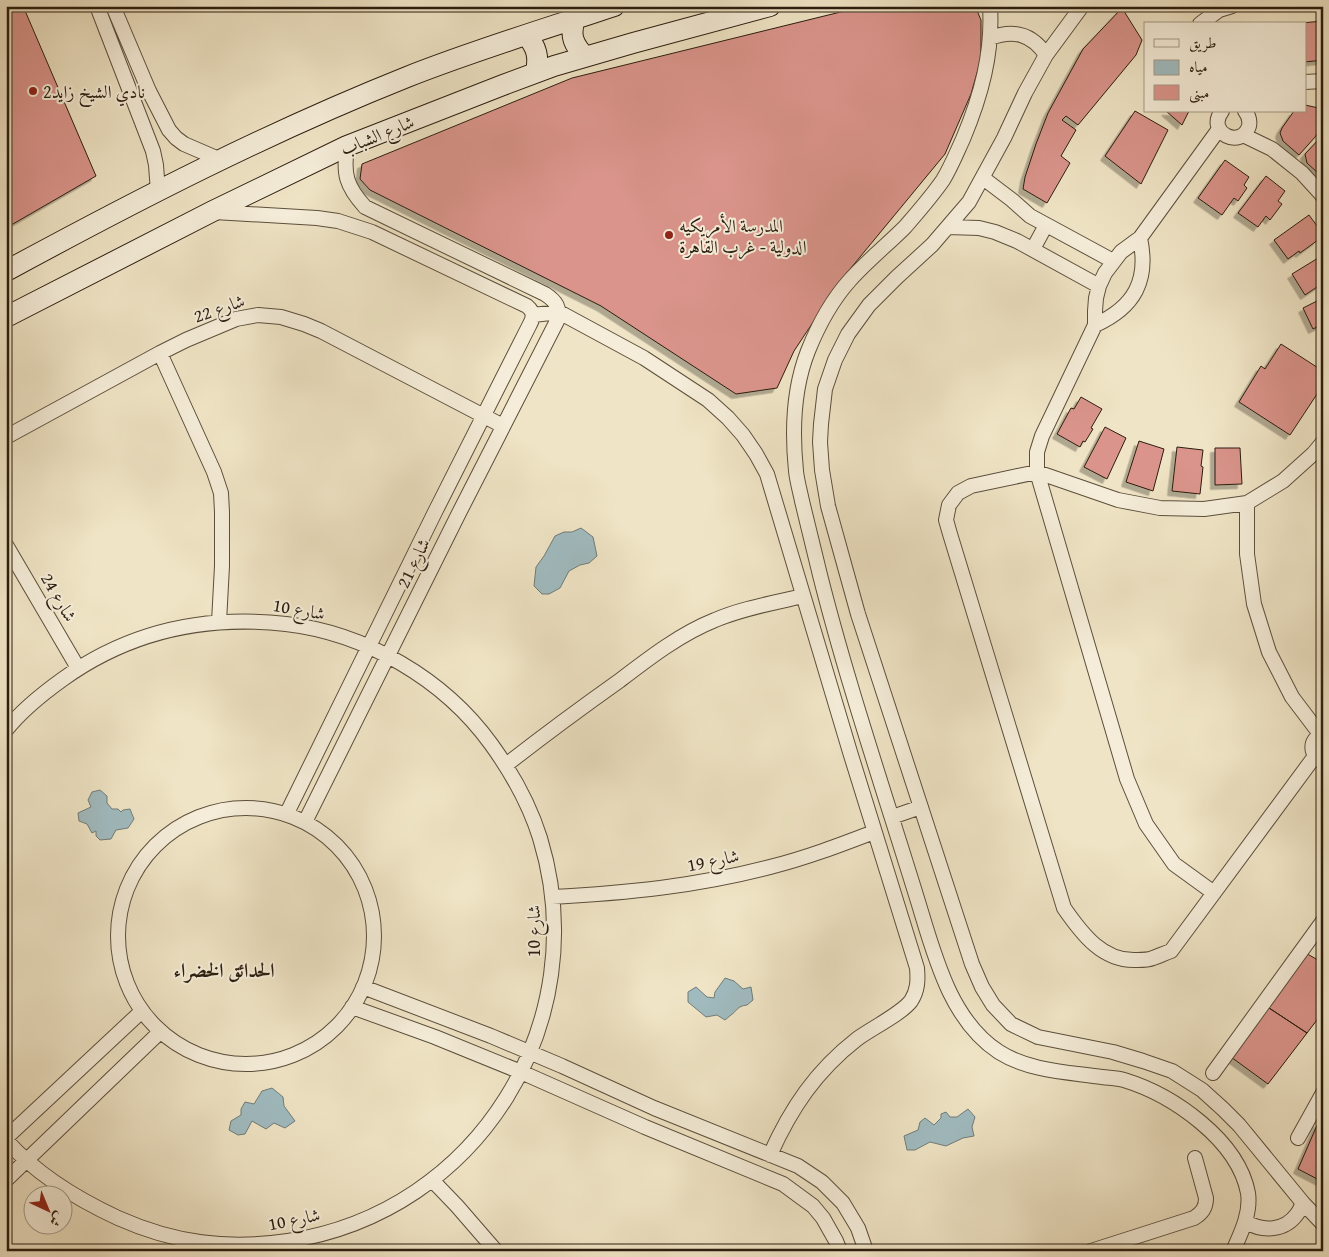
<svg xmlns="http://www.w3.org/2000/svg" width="1329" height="1257" font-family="'Gentium Book Plus',Amiri,serif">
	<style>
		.water { fill: #a0bbc0; stroke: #717c79 }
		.building { fill: #da948b; stroke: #2b1d0f; filter: url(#shadow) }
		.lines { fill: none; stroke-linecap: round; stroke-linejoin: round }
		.street-casing { stroke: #5c4f3c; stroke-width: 16 }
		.secondary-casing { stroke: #2b1d0f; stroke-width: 22 }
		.street { stroke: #f5edd9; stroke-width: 14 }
		.secondary { stroke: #f5edd9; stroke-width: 20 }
		.poi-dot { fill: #8f2418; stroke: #f5edd9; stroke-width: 2 }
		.labels { text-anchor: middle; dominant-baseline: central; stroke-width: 4; stroke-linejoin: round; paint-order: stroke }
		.poi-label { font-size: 18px; fill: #2b1d0f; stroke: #f5edd9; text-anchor: start }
		.street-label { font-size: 18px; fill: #2b1d0f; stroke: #f5edd9 }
		.quarter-label { font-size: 20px; font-weight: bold; fill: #2b1d0f; stroke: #f5edd9 }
	</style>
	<defs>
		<filter id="shadow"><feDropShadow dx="-4.5" dy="4.5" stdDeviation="0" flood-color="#0004"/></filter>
	</defs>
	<rect width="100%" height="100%" fill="#efe4c5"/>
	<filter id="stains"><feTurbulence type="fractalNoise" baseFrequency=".004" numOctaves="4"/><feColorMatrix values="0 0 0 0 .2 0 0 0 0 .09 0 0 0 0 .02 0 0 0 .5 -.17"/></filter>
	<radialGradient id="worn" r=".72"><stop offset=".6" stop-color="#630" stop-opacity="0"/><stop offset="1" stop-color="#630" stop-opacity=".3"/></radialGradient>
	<!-- water -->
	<path class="water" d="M 581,528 L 593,537 L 597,556 L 589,563 L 580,565 L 569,571 L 560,588 L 549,594 L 542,594 L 534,586 L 536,567 L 544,556 L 555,536 L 564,532 L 572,532 Z
		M 100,790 L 107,796 L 107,803 L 112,809 L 118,809 L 121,812 L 123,810 L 130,809 L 134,819 L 128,828 L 116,830 L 111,839 L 100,840 L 96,836 L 96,831 L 92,833 L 87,824 L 79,821 L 78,813 L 91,807 L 88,800 L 92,792 Z
		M 725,978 L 734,981 L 743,989 L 751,987 L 753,1000 L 747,1005 C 737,1006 737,1011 731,1015 C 729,1017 727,1018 725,1020 L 717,1015 L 706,1017 L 688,1002 L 688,992 L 696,987 L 707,997 L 714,998 L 715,992 Z
		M 272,1088 L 283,1097 L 284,1106 L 295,1121 L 285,1128 L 274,1123 L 266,1129 L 252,1121 L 245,1134 L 238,1135 L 229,1130 L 231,1121 L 241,1115 L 241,1109 L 245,1102 L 254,1104 L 262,1091 Z
		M 968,1109 L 975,1117 L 972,1127 L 974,1136 L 963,1138 L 946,1146 L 930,1142 L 915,1150 L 907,1150 L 904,1136 L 918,1130 L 920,1122 L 925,1118 L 934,1125 L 941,1118 L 941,1114 L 946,1112 L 950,1117 L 957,1117 Z"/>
	<!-- building -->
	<path class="building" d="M 6,6 L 23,6 L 96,176 L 6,228 Z
		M 865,6 L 975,6 L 981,20 L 981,59 L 971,94 L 945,154 L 841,280 L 794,351 L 777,388 L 736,394 L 601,306 L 370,190 L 360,179 L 362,164 L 572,78 Z
		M 1122,8 L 1142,40 L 1136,55 L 1078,125 L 1066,116 L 1062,120 L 1076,130 L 1061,156 L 1070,163 L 1047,203 L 1023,189 L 1025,177 L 1036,144 L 1048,113 L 1083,49 Z
		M 1323,21 L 1323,60 L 1305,62 L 1305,24 L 1301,23 Z
		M 1305,105 L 1323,109 L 1323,125 L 1316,136 L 1299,155 L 1283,141 L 1280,133 L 1282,128 L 1294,111 L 1305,111 Z
		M 1135,111 L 1168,130 L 1141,184 L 1105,156 Z
		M 1166,111 L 1189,111 L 1182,125 Z
		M 1323,135 L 1323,173 L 1321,171 L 1318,173 L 1307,163 L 1305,154 Z
		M 1225,160 L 1249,177 L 1244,185 L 1247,188 L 1238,201 L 1234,198 L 1222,215 L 1198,198 Z
		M 1266,176 L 1285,191 L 1278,201 L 1282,204 L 1270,220 L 1266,216 L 1258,227 L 1238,213 Z
		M 1309,215 L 1323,234 L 1317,239 L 1318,240 L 1300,253 L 1299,251 L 1288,259 L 1274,240 Z
		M 1323,255 L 1323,283 L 1305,295 L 1292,274 Z
		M 1323,298 L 1323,324 L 1313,329 L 1303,308 Z
		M 1281,344 L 1323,371 L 1323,385 L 1290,435 L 1239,402 L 1261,366 L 1265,369 Z
		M 1081,397 L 1102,409 L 1091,428 L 1093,429 L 1085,442 L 1083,441 L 1080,447 L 1057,434 L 1071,408 L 1074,409 Z
		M 1105,427 L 1126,438 L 1107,479 L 1084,467 Z
		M 1139,441 L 1164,449 L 1153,491 L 1126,482 Z
		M 1177,447 L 1203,450 L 1201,466 L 1203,467 L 1200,494 L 1172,491 Z
		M 1215,448 L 1240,448 L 1242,484 L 1215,485 Z
		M 1304,952 L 1323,963 L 1323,1012 L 1307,1033 L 1266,1006 Z
		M 1266,1006 L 1307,1033 L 1268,1084 L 1231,1057 Z
		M 1318,1123 L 1323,1123 L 1323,1182 L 1298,1169 Z"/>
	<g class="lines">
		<defs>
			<path id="street" d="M 97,6 L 153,151 L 156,165 L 158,192
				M 113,6 L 149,91 L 169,130 L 176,138 L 184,144 L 221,160
				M 990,6 C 993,53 981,96 963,139 C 957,152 951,167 943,180 C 932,196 918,212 905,227 C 887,245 867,261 850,280 C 832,300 818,326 808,351 C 793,389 792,432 796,471 C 797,481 800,491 802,501 C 808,526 814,550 820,575 C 847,682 883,788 916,895 C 933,949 948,1019 999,1052 C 1029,1071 1067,1072 1102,1077 C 1109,1078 1117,1078 1124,1080 C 1173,1095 1238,1140 1248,1193 C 1251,1213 1241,1233 1233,1251
				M 1082,6 L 1046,55 L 1025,93 L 1004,138 L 969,202 L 932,245 L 897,277 L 869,305 L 848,334 L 835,360 L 825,389 L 821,424 L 820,442 L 822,470 L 828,506 L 858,614 L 972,964 L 982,987 L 993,1005 L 1011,1024 L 1038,1037 L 1113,1052 L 1143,1061 L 1172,1071 L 1202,1090 L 1223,1109 L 1239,1125 L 1303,1203 L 1323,1224
				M 1200,24 L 1219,10 L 1232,6
				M 990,38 C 1014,29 1032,34 1046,55
				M 1305,82 L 1323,81
				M 1222,111 C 1205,133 1242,150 1249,126 C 1250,121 1249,116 1245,111
				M 1243,135 L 1272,149 L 1302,173 L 1323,196
				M 983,178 L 1012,200 L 1030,216 L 1113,261
				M 214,212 L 317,218 L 338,221 L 372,232 L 527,306 C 534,312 534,317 530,324 L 435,512 L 287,813
				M 948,227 L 979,228 L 995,232 L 1017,241 L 1099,286
				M 1033,249 L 1046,225
				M 533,315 L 559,312 L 644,358 L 708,400 L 728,418 L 743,435 L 756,454 L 767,474 L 850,752 L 917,968 C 918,980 918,990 911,1001 C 901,1014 872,1028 857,1039 C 816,1071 791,1108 770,1155
				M 1095,325 C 1135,307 1149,280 1140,238
				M 160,353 L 214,472 L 221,493 L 222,512 L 222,566 L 219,622
				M 6,437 L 160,353 L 186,340 L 236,319 L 258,315 L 281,317 L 304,324 L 321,331 L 503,426
				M 1247,503 L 1247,554 L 1254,604 L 1269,652 L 1292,697 L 1320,734
				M 6,545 L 78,668
				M 6,730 C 22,710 42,694 63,679 C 130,631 205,615 286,624 C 365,633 444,679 491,744 C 512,773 529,803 540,838 C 596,1021 479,1212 288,1241 C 227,1250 174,1243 118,1218 C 77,1199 36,1174 6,1140
				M 1315,756 L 1171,951 C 1165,953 1159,956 1153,958 C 1148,960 1143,960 1137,960 C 1103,962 1082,934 1064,908 L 950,534 L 946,520 L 949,505 L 958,493 L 971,486 L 1037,472 L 1118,500 L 1160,508 L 1204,509 L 1247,503 L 1283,481 L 1313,454 L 1323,442
				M 1322,761 C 1309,754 1309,740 1323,734
				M 506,765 C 543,736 581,708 619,681 C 649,658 680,634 715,620 C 743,608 774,603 803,596
				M118 936a128 128 0 1 1 256 0a128 128 0 1 1-256 0Z
				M 892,817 L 921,807
				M 305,822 L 461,509 L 557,321 C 561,308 556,301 545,294 L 365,207 C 346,186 343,174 347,146
				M 1214,893 L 1174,864 L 1146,824 L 1127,779 L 1037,472 L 1037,452 L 1042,436 L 1095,325 L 1095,311 L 1096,298 L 1099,286 L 1105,273 L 1121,252 L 1140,238 L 1219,129
				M 552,897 C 627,893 698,886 770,867 C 806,858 840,845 874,832
				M 363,987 L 491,1036 L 562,1066 L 654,1108 L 798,1166 L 822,1182 L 843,1203 L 858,1228 L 866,1251
				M 352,1007 L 435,1037 L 521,1072 L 645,1127 L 783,1184 L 813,1206 L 823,1218 L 836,1241 L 840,1251
				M 1213,1073 L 1323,921
				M 6,1138 L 142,1011
				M 1298,1138 L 1323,1093
				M 6,1180 L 160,1032
				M 432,1180 L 457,1206 L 496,1251
				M 1246,1222 C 1263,1232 1285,1231 1297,1214 C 1300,1211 1301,1206 1303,1203
				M 1091,1251 L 1194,1218 C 1202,1213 1206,1208 1206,1198 L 1195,1158"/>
			<path id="secondary" d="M 575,19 C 569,36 574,45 585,57
				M 526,35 C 537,47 539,57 536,72
				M 6,271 C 137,200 269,132 407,77 C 475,50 545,29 614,6
				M 6,317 L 213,211 L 347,146 L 503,85 L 554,66 L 633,43 L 770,6"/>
		</defs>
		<!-- street casing -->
		<use href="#street" class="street-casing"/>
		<!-- secondary casing -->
		<use href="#secondary" class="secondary-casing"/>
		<!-- street -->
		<use href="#street" class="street"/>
		<!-- secondary -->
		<use href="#secondary" class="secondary"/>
	</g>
	<!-- markers -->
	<g class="poi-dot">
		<circle cx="33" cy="91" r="5"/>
		<circle cx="669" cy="235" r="5"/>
	</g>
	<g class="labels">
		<!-- poi labels -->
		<g class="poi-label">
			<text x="43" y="91">نادي الشيخ زايد2</text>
			<text x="679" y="225">المدرسة الأمريكيه<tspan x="679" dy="21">الدولية - غرب القاهرة</tspan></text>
		</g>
		<!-- street labels -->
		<g class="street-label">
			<text transform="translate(377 135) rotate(-22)">شارع الشباب</text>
			<text transform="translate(219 308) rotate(-19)">شارع 22</text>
			<text transform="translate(413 563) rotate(-64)">شارع 21</text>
			<text transform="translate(59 597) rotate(60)">شارع 24</text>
			<text transform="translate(299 609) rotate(10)">شارع 10</text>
			<text transform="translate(713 860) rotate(-11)">شارع 19</text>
			<text transform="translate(533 931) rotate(-90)">شارع 10</text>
			<text transform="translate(294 1219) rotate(-11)">شارع 10</text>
		</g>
		<!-- quarter labels -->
		<g class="quarter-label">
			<text x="224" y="969">الحدائق الخضراء</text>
		</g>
	</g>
	<!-- margin -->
	<rect width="1329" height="1257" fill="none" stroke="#efe4c5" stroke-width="25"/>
	<rect x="8" y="8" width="1314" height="1242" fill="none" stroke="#2b1d0f" stroke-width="2.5"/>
	<rect x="12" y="12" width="1304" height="1232" fill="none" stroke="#2b1d0f"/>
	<!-- legend -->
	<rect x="1144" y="22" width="162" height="90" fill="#f5edd9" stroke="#a49a88"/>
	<rect x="1154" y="39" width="25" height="8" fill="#f5edd9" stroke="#a49a88"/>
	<text x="1189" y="48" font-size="15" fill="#2b1d0f">طريق</text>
	<rect x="1154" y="60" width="25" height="15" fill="#a0bbc0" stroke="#a49a88"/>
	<text x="1189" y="72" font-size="15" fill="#2b1d0f">مياه</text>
	<rect x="1154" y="85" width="25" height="15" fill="#da948b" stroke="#a49a88"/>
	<text x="1189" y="98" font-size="15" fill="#2b1d0f">مبنى</text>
	<!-- north arrow -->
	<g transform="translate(48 1210) rotate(136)"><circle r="24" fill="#f5edd9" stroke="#a49a88"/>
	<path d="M0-4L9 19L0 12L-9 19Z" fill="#8f2418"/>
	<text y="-8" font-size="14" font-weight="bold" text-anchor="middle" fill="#2b1d0f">ش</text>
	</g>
	<rect width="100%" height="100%" filter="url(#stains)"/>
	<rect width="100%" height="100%" fill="url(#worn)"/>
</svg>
